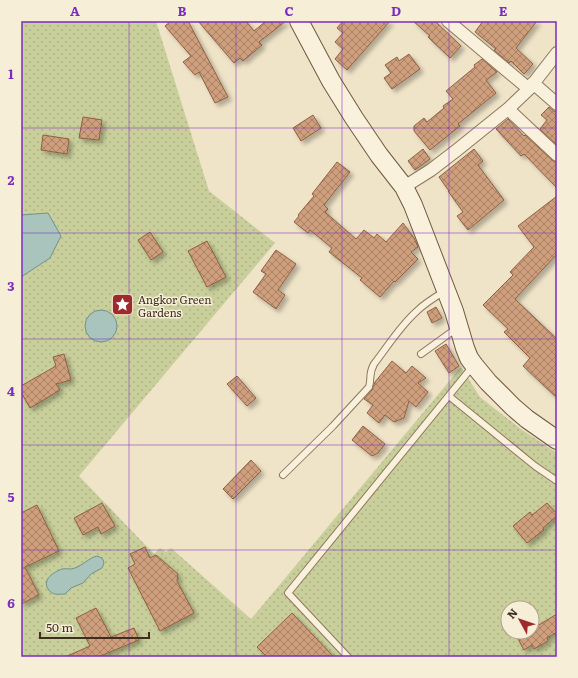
<svg xmlns="http://www.w3.org/2000/svg" width="578" height="678" font-family="Literata,serif">
	<style>
		.park { fill: url(#park-dots); fill-rule: evenodd }
		.water { fill: #a9c4bc; stroke: #6f938a }
		.building { fill: url(#building-cross-hatch); stroke: #8d5f41; filter: url(#shadow) }
		.lines { fill: none; stroke-linecap: round; stroke-linejoin: round }
		.lane-casing { stroke: #8d765c; stroke-width: 8 }
		.street-casing { stroke: #8d765c; stroke-width: 14 }
		.secondary-casing { stroke: #6f573f; stroke-width: 20 }
		.lane { stroke: #faf1dc; stroke-width: 6 }
		.street { stroke: #faf1dc; stroke-width: 12 }
		.secondary { stroke: #faf1dc; stroke-width: 18 }
		.grid { fill: none; stroke: #7b2cbf; stroke-width: 1; stroke-opacity: 0.55 }
		.labels { text-anchor: middle; dominant-baseline: central; stroke-width: 3; stroke-linejoin: round; paint-order: stroke }
		.poi-label { font-size: 11px; fill: #3d2e20; stroke: #f7eed8; text-anchor: start }
		.neatline { fill: none; stroke: #7b2cbf; stroke-width: 1.5 }
		.grid-label { font-size: 13px; text-anchor: middle; font-weight: bold; fill: #7b2cbf }
	</style>
	<defs>
		<pattern id="park-dots" width="8" height="8" patternUnits="userSpaceOnUse"><rect width="8" height="8" fill="#c9cf9b"/><path d="M2 2h.1M6 6h.1" fill="none" stroke="#aeb285" stroke-width="1.8" stroke-linecap="round"/></pattern>
		<pattern id="building-cross-hatch" width="8" height="8" patternUnits="userSpaceOnUse"><rect width="8" height="8" fill="#cf9f7d"/><path d="M0 0l8 8M0 8l8-8" fill="none" stroke="#a98266"/></pattern>
		<filter id="shadow"><feDropShadow dx="3.5" dy="3.5" stdDeviation="2" flood-color="#0004"/></filter>
	</defs>
	<rect width="100%" height="100%" fill="#f0e4c8"/>
	<!-- park -->
	<path class="park" d="M 21,21 L 156,21 L 209,191 L 275,243 L 79,476 L 154,554 L 160,548 L 166,552 L 171,548 L 251,619 L 461,367 L 480,397 L 521,429 L 557,453 L 557,657 L 21,657 ZM 508,608 L 532,608 L 532,632 L 508,632 Z"/>
	<!-- water -->
	<path class="water" d="M 48,213 L 61,236 L 50,258 L 21,277 L 21,215 Z
		M85 326a16 16 0 1 1 32 0a16 16 0 1 1-32 0Z
		M 97,556 L 102,558 L 103,560 L 104,563 L 102,568 L 91,574 L 83,583 L 71,588 L 65,594 C 59,594 52,596 48,589 C 42,579 54,572 62,569 C 66,568 71,570 75,568 C 83,565 89,558 97,556 Z"/>
	<!-- building -->
	<path class="building" d="M 171,21 L 188,21 L 228,97 L 215,103 L 199,72 L 195,75 L 183,62 L 191,56 L 165,26 Z
		M 198,21 L 246,21 L 254,31 L 266,21 L 286,21 L 259,42 L 262,45 L 243,61 L 240,58 L 234,63 Z
		M 343,21 L 390,21 L 347,70 L 335,59 L 343,49 L 335,42 L 343,33 L 337,28 Z
		M 413,21 L 435,21 L 461,46 L 450,58 L 428,37 L 430,36 Z
		M 483,21 L 537,21 L 516,48 L 533,64 L 524,74 L 511,61 L 509,63 L 494,50 L 496,49 L 475,32 Z
		M 409,54 L 420,69 L 392,89 L 384,78 L 391,73 L 385,65 L 397,57 L 399,61 Z
		M 482,59 L 497,72 L 486,80 L 496,93 L 458,124 L 460,126 L 430,150 L 414,131 L 414,126 L 424,118 L 427,122 L 444,108 L 443,106 L 453,99 L 446,91 L 475,67 L 474,65 Z
		M 549,107 L 555,112 L 557,111 L 557,145 L 540,129 L 547,120 L 541,115 Z
		M 313,115 L 321,128 L 301,141 L 293,128 Z
		M 83,117 L 102,120 L 99,140 L 79,138 Z
		M 508,119 L 524,136 L 525,135 L 552,160 L 557,162 L 557,188 L 524,154 L 521,156 L 496,129 Z
		M 43,135 L 69,139 L 67,154 L 41,150 Z
		M 423,149 L 430,159 L 415,170 L 408,161 Z
		M 474,149 L 483,161 L 478,165 L 504,200 L 468,230 L 457,216 L 463,212 L 448,191 L 449,191 L 439,177 Z
		M 337,162 L 350,172 L 324,205 L 328,209 L 325,212 L 356,239 L 364,230 L 374,238 L 377,234 L 386,242 L 403,223 L 414,238 L 418,247 L 411,252 L 418,259 L 395,282 L 394,281 L 380,297 L 360,280 L 362,278 L 329,252 L 332,248 L 310,230 L 308,233 L 294,222 L 299,216 L 298,215 L 314,196 L 312,194 Z
		M 557,196 L 557,254 L 515,299 L 557,339 L 557,398 L 523,366 L 530,358 L 504,332 L 508,329 L 483,305 L 513,275 L 510,272 L 534,247 L 518,226 Z
		M 150,232 L 163,252 L 151,260 L 138,240 Z
		M 207,241 L 226,277 L 207,287 L 188,251 Z
		M 276,250 L 296,264 L 278,290 L 285,295 L 276,309 L 253,292 L 266,274 L 261,271 Z
		M 436,307 L 442,318 L 432,323 L 427,312 Z
		M 446,344 L 459,366 L 449,373 L 435,351 Z
		M 64,354 L 71,380 L 56,384 L 60,390 L 30,408 L 21,392 L 21,386 L 56,366 L 53,357 Z
		M 392,361 L 406,373 L 412,366 L 426,378 L 418,383 L 428,392 L 416,407 L 409,401 L 404,418 L 394,422 L 385,415 L 379,423 L 367,413 L 373,405 L 364,399 L 372,390 L 375,382 Z
		M 237,376 L 256,398 L 247,406 L 227,384 Z
		M 363,426 L 385,444 L 378,453 L 372,456 L 352,440 Z
		M 251,460 L 261,471 L 233,499 L 223,489 Z
		M 102,503 L 115,526 L 101,534 L 98,527 L 83,535 L 74,518 Z
		M 547,503 L 557,514 L 557,516 L 543,528 L 544,530 L 527,543 L 513,526 L 530,512 L 532,515 Z
		M 37,505 L 59,551 L 25,567 L 39,595 L 21,604 L 21,513 Z
		M 145,547 L 150,558 L 156,555 L 178,574 L 177,581 L 194,613 L 160,631 L 128,568 L 135,564 L 130,554 Z
		M 96,608 L 111,637 L 134,628 L 139,640 L 98,657 L 65,657 L 90,646 L 76,618 Z
		M 292,613 L 334,657 L 267,657 L 257,647 Z
		M 557,614 L 557,632 L 547,638 L 548,641 L 534,649 L 532,645 L 524,650 L 517,637 L 526,632 L 532,632 L 532,629 Z"/>
	<g class="lines">
		<defs>
			<path id="lane" d="M 421,354 L 457,328
				M 449,396 L 535,466 L 557,481
				M 283,475 L 333,426 L 369,387 C 372,377 368,375 374,364 C 388,346 400,326 417,311 C 425,303 435,297 445,291
				M 348,657 L 288,593 L 473,366"/>
			<path id="street" d="M 448,21 L 529,89
				M 533,83 L 557,104
				M 508,109 L 557,155
				M 404,187 L 431,170 L 457,150 L 508,109 L 529,89 L 557,53"/>
			<path id="secondary" d="M 299,21 L 331,81 L 354,118 L 379,155 L 404,187 L 413,205 L 454,311 L 465,348 L 469,358 L 474,365 L 488,382 L 513,407 L 527,419 L 557,440"/>
		</defs>
		<!-- lane casing -->
		<use href="#lane" class="lane-casing"/>
		<!-- street casing -->
		<use href="#street" class="street-casing"/>
		<!-- secondary casing -->
		<use href="#secondary" class="secondary-casing"/>
		<!-- lane -->
		<use href="#lane" class="lane"/>
		<!-- street -->
		<use href="#street" class="street"/>
		<!-- secondary -->
		<use href="#secondary" class="secondary"/>
	</g>
	<!-- grid -->
	<path class="grid" d="M 129,21 L 129,657M 236,21 L 236,657M 342,21 L 342,657M 449,21 L 449,657M 21,128 L 557,128M 21,233 L 557,233M 21,339 L 557,339M 21,445 L 557,445M 21,550 L 557,550"/>
	<!-- icons -->
	<defs>
		<symbol id="sight-square" viewBox="-11 -11 22 22"><rect x="-9" y="-9" width="18" height="18" rx="4" fill="#9e2a2b" stroke="#f7eed8"/><path d="M0-6L1.8-2.2L6-1.7L2.9 1.2L3.7 5.4L0 3.3L-3.7 5.4L-2.9 1.2L-6-1.7L-1.8-2.2Z" fill="#fff"/></symbol>
	</defs>
	<g fill-rule="evenodd">
		<use href="#sight-square" x="110" y="292" width="25" height="25"/>
	</g>
	<g class="labels">
		<!-- poi labels -->
		<g class="poi-label">
			<text x="138" y="299">Angkor Green<tspan x="138" dy="13">Gardens</tspan></text>
		</g>
	</g>
	<!-- border -->
	<rect width="578" height="678" fill="none" stroke="#f7eed8" stroke-width="44"/>
	<!-- north arrow -->
	<g transform="translate(520 620) rotate(310)"><circle r="19" fill="#f7eed8" stroke="#ada18e"/>
	<path d="M0-3L7 15L0 10L-7 15Z" fill="#9e2a2b"/>
	<text y="-6" font-size="11" font-weight="bold" text-anchor="middle" fill="#3d2e20">N</text>
	</g>
	<!-- scale -->
	<path d="M40 632v6h109v-6" fill="none" stroke="#3d2e20" stroke-width="2"/>
	<text x="46" y="632" font-size="12" fill="#3d2e20" stroke="#f7eed8" stroke-width="3" paint-order="stroke">50 m</text>
	<rect x="22" y="22" width="534" height="634" class="neatline"/>
	<g class="grid-label">
		<text x="75" y="16">A</text>
		<text x="182" y="16">B</text>
		<text x="289" y="16">C</text>
		<text x="396" y="16">D</text>
		<text x="503" y="16">E</text>
		<text x="11" y="79">1</text>
		<text x="11" y="185">2</text>
		<text x="11" y="291">3</text>
		<text x="11" y="396">4</text>
		<text x="11" y="502">5</text>
		<text x="11" y="608">6</text>
	</g>
</svg>
